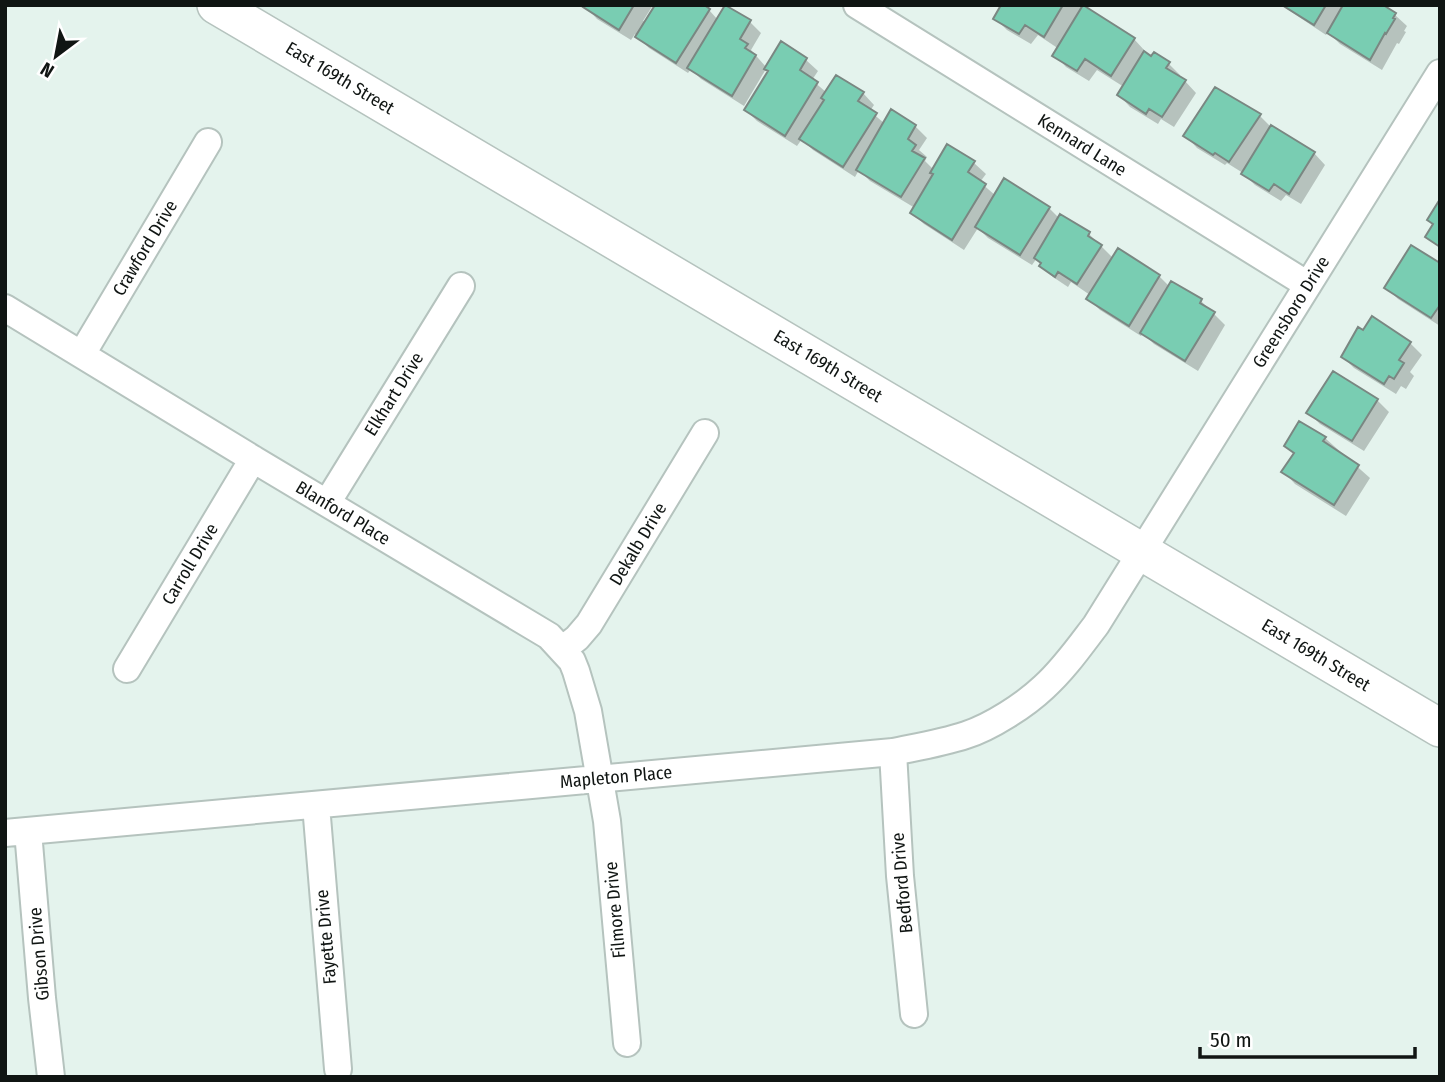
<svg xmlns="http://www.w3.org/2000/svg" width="1445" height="1082" font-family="'Fira Sans Condensed',sans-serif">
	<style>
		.shadow { fill: #0003 }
		.building { fill: #79cdb2; stroke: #7a8782; stroke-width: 2 }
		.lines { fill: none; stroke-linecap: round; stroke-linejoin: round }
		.street-casing { stroke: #b5c3be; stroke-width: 30 }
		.secondary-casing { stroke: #b5c3be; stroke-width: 40 }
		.street { stroke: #fff; stroke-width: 26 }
		.secondary { stroke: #fff; stroke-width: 37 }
		.labels { text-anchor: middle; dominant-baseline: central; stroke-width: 7; stroke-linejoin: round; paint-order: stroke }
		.street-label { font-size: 18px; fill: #101513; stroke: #fff }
	</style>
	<rect width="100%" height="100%" fill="#e4f3ed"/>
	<!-- shadow -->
	<path class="shadow" d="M 587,5 L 653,5 L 643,21 L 646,22 L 709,10 L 718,20 L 750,22 L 761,33 L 751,50 L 767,68 L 782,44 L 806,60 L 818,71 L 812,80 L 827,93 L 863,93 L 874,105 L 870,111 L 885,124 L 892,112 L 915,126 L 927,138 L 919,150 L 927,157 L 925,161 L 934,170 L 948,146 L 974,163 L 986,174 L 980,182 L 996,196 L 1049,208 L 1060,219 L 1061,217 L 1089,234 L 1113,258 L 1159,276 L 1170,287 L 1201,301 L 1225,325 L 1198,371 L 1154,344 L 1143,333 L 1141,336 L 1100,310 L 1088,298 L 1090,295 L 1071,282 L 1068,287 L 1053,277 L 1041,266 L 1043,264 L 1037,258 L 1032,265 L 988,238 L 978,228 L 964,250 L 924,224 L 912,213 L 915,208 L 870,181 L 859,170 L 855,177 L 813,150 L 802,139 L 797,146 L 757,121 L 746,110 L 769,72 L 766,69 L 744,106 L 701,79 L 691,69 L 688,73 L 649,48 L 635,34 L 631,40 L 597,19 L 586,7 Z
		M 1003,5 L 1081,5 L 1134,39 L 1145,51 L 1144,53 L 1168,63 L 1180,75 L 1178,77 L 1185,81 L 1196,93 L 1174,127 L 1161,119 L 1158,124 L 1130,107 L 1119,95 L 1124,87 L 1097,70 L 1089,81 L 1066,67 L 1055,55 L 1059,49 L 1038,35 L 1031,44 L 1007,30 L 995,18 Z
		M 1281,5 L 1380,5 L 1395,15 L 1407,26 L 1404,31 L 1406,32 L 1399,44 L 1397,43 L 1382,70 L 1340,44 L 1328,32 L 1326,35 Z
		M 1216,89 L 1260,116 L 1272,128 L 1314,153 L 1325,165 L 1301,204 L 1286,195 L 1281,201 L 1255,185 L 1243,173 L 1227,163 L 1225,165 L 1197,148 L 1186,136 Z
		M 1440,265 L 1440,326 L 1398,299 L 1386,287 Z
		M 1410,343 L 1422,355 L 1410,372 L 1414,376 L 1406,389 L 1401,386 L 1396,394 L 1354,368 L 1343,357 Z
		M 1334,373 L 1377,400 L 1389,412 L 1364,451 L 1320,424 L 1309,413 Z
		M 1325,438 L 1370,478 L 1346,516 L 1295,484 L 1284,472 L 1295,454 L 1287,446 Z"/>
	<!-- building -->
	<path class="building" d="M 585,5 L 634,5 L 619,30 L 583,7 Z
		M 655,5 L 704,5 L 710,9 L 676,63 L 635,37 Z
		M 725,5 L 751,20 L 740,39 L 748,44 L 745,48 L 756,55 L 732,96 L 687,68 Z
		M 1001,5 L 1063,5 L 1044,37 L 1025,25 L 1019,34 L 993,19 Z
		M 1083,5 L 1135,38 L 1111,76 L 1085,59 L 1077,71 L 1052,56 Z
		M 1282,5 L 1326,5 L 1314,25 Z
		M 1343,5 L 1383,5 L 1396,13 L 1393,18 L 1395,19 L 1386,34 L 1385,33 L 1370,60 L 1327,33 Z
		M 781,41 L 807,58 L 800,70 L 818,82 L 785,136 L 744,110 L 768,71 L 764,69 Z
		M 1144,51 L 1151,56 L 1154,52 L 1170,62 L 1166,68 L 1186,80 L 1162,117 L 1149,109 L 1146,114 L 1117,95 Z
		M 836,75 L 864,92 L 858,101 L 877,113 L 843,167 L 799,139 L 824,100 L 821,98 Z
		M 1215,87 L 1261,114 L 1229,162 L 1215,153 L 1213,155 L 1183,136 Z
		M 891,109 L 916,125 L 908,139 L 916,145 L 912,151 L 925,158 L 901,197 L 856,170 Z
		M 1271,125 L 1315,152 L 1289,194 L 1274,184 L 1269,191 L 1241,174 Z
		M 947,144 L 975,161 L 968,172 L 986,184 L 952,240 L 910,213 L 933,174 L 930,173 Z
		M 1004,178 L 1050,207 L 1020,255 L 975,227 Z
		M 1440,199 L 1440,247 L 1425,237 L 1433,224 L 1427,220 Z
		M 1060,214 L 1090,232 L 1088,236 L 1102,245 L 1077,284 L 1058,272 L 1055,277 L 1039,266 L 1041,263 L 1034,258 Z
		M 1411,245 L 1440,263 L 1440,305 L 1431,318 L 1384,288 Z
		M 1118,248 L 1160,275 L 1129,326 L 1086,299 Z
		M 1171,281 L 1202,299 L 1200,303 L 1215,312 L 1185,361 L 1140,333 Z
		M 1372,316 L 1411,342 L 1399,360 L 1404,363 L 1394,379 L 1389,376 L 1384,384 L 1341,357 L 1358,327 L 1363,330 Z
		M 1333,371 L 1378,399 L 1352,441 L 1306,413 Z
		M 1299,421 L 1326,437 L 1323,441 L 1359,465 L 1334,505 L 1281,472 L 1294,453 L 1284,446 Z"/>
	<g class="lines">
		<defs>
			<path id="street" d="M 857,5 L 1308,285
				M 5,308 L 253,459 L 549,636 L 572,661 L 576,671 L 588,711 L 607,821 L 627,1043
				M 82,354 L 208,142
				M 327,503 L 461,286
				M 563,649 L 577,638 L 589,624 L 705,433
				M 127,669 L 253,459
				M 893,752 L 900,876 L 914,1014
				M 316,805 L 338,1069
				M 28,831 L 42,998 L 51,1077
				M 5,833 L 893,752 C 917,747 942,743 966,735 C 991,727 1025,705 1044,687 C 1064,669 1080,646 1096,625 L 1440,73"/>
			<path id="secondary" d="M 216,5 L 1440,728"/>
		</defs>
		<!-- street casing -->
		<use href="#street" class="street-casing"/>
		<!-- secondary casing -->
		<use href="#secondary" class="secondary-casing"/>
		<!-- street -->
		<use href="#street" class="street"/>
		<!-- secondary -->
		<use href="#secondary" class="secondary"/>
	</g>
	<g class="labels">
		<!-- street labels -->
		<g class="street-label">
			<text transform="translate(340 78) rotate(31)">East 169th Street</text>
			<text transform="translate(1082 145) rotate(32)">Kennard Lane</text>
			<text transform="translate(145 248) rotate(-59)">Crawford Drive</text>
			<text transform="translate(1291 312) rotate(-58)">Greensboro Drive</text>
			<text transform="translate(828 366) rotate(31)">East 169th Street</text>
			<text transform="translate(394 394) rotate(-58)">Elkhart Drive</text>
			<text transform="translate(343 513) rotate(31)">Blanford Place</text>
			<text transform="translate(638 544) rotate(-59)">Dekalb Drive</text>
			<text transform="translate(190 564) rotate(-59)">Carroll Drive</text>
			<text transform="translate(1316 655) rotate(31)">East 169th Street</text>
			<text transform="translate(616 777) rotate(-5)">Mapleton Place</text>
			<text transform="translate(902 883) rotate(-95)">Bedford Drive</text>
			<text transform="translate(615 910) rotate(-95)">Filmore Drive</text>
			<text transform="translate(326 937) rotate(-95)">Fayette Drive</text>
			<text transform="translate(39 954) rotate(-95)">Gibson Drive</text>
		</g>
	</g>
	<!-- border -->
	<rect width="1445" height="1082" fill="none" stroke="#101513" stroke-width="14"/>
	<!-- north arrow -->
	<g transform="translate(56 56) rotate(212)" stroke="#ffffff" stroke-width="5" paint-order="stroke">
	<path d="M0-5L12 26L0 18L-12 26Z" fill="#101513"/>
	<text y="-10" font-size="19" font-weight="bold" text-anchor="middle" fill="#101513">N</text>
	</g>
	<!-- scale -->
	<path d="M1200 1047v10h215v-10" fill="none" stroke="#101513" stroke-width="3.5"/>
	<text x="1210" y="1047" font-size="21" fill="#101513" stroke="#ffffff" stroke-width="5" paint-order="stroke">50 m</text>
</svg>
